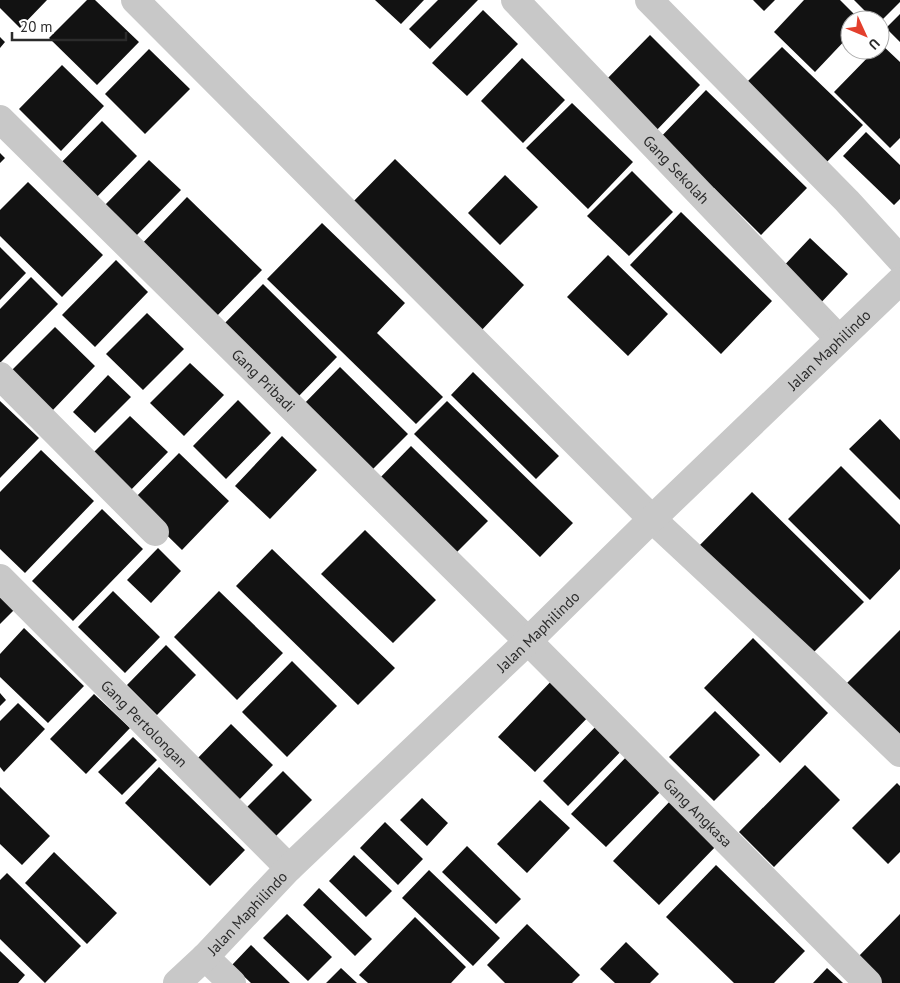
<svg xmlns="http://www.w3.org/2000/svg" width="900" height="983" font-family="'PT Sans',sans-serif">
	<style>
		.building { fill: #121212 }
		.lines { fill: none; stroke-linecap: round; stroke-linejoin: round }
		.minor { stroke: #c8c8c8; stroke-width: 28 }
		.tertiary { stroke: #c8c8c8; stroke-width: 28 }
		.labels { text-anchor: middle; dominant-baseline: central; stroke-width: 5; stroke-linejoin: round; paint-order: stroke }
		.street-label { font-size: 15px; fill: #2b2b2b; stroke: #fff }
	</style>
	<rect width="100%" height="100%" fill="#fff"/>
	<!-- building -->
	<path class="building" d="M 0,0 L 47,0 L 20,28 L 0,8 Z
		M 87,0 L 95,0 L 139,42 L 97,85 L 49,38 Z
		M 375,0 L 424,0 L 401,24 Z
		M 438,0 L 478,0 L 430,49 L 409,29 Z
		M 753,0 L 775,0 L 764,11 Z
		M 804,0 L 840,0 L 860,20 L 850,20 L 850,35 L 815,72 L 774,32 Z
		M 854,0 L 900,0 L 900,2 L 880,22 L 880,20 L 874,20 Z
		M 483,10 L 518,44 L 467,96 L 432,63 Z
		M 900,14 L 900,42 L 886,28 Z
		M 650,35 L 700,85 L 653,134 L 602,84 Z
		M 0,37 L 5,42 L 0,48 Z
		M 881,44 L 900,62 L 900,138 L 890,148 L 834,92 L 875,50 L 880,50 Z
		M 782,47 L 863,125 L 821,168 L 740,89 Z
		M 149,49 L 190,89 L 145,134 L 105,94 Z
		M 522,58 L 565,100 L 523,143 L 481,101 Z
		M 62,65 L 104,106 L 61,151 L 19,109 Z
		M 706,90 L 807,188 L 761,235 L 714,188 L 708,194 L 656,142 Z
		M 572,103 L 633,162 L 588,209 L 526,148 Z
		M 102,121 L 137,156 L 88,206 L 53,171 Z
		M 866,132 L 900,165 L 900,199 L 894,205 L 843,156 Z
		M 0,153 L 5,158 L 0,163 Z
		M 395,159 L 524,285 L 479,333 L 349,206 Z
		M 149,160 L 181,190 L 136,236 L 105,205 Z
		M 632,171 L 673,212 L 629,256 L 587,216 Z
		M 505,175 L 538,207 L 500,245 L 468,213 Z
		M 28,182 L 103,255 L 62,297 L 0,236 L 0,210 Z
		M 187,197 L 262,270 L 211,322 L 136,250 Z
		M 681,212 L 772,301 L 721,354 L 630,265 Z
		M 322,223 L 405,303 L 377,333 L 443,397 L 416,424 L 267,279 Z
		M 810,238 L 848,274 L 816,308 L 778,272 Z
		M 0,247 L 26,273 L 0,300 Z
		M 608,255 L 668,314 L 628,356 L 567,297 Z
		M 116,260 L 148,292 L 95,347 L 62,315 Z
		M 31,277 L 58,304 L 0,363 L 0,309 Z
		M 263,284 L 337,357 L 296,399 L 221,327 Z
		M 147,313 L 184,349 L 143,390 L 106,354 Z
		M 55,327 L 95,366 L 52,411 L 11,371 Z
		M 190,363 L 224,395 L 184,436 L 150,403 Z
		M 340,367 L 408,434 L 368,474 L 300,408 Z
		M 473,372 L 559,456 L 536,479 L 451,395 Z
		M 108,375 L 131,397 L 95,433 L 73,412 Z
		M 238,400 L 271,433 L 226,479 L 193,446 Z
		M 0,401 L 39,438 L 0,478 Z
		M 447,401 L 573,523 L 540,557 L 414,434 Z
		M 130,416 L 168,452 L 125,496 L 87,459 Z
		M 880,419 L 900,440 L 900,500 L 849,449 Z
		M 282,436 L 317,470 L 270,519 L 235,486 Z
		M 411,446 L 488,521 L 452,557 L 376,482 Z
		M 41,450 L 94,501 L 25,573 L 0,549 L 0,492 Z
		M 179,453 L 229,501 L 182,550 L 132,501 Z
		M 841,466 L 900,525 L 900,569 L 870,600 L 788,519 Z
		M 752,492 L 864,602 L 808,658 L 697,548 Z
		M 102,509 L 143,549 L 73,621 L 32,581 Z
		M 365,530 L 436,600 L 393,643 L 321,574 Z
		M 158,548 L 181,571 L 151,603 L 127,580 Z
		M 272,549 L 395,668 L 358,705 L 236,586 Z
		M 0,591 L 17,607 L 0,624 Z
		M 113,591 L 160,637 L 125,673 L 78,627 Z
		M 219,591 L 283,653 L 237,700 L 174,637 Z
		M 24,628 L 84,686 L 48,723 L 0,677 L 0,654 Z
		M 900,630 L 900,736 L 847,683 Z
		M 753,638 L 828,713 L 780,763 L 704,688 Z
		M 166,645 L 196,675 L 157,715 L 127,685 Z
		M 292,661 L 337,706 L 287,757 L 242,712 Z
		M 557,675 L 594,711 L 535,772 L 498,737 Z
		M 0,693 L 6,700 L 0,706 Z
		M 94,694 L 130,728 L 86,774 L 50,739 Z
		M 18,703 L 45,729 L 4,772 L 0,767 L 0,721 Z
		M 715,711 L 760,755 L 714,801 L 669,757 Z
		M 602,720 L 628,744 L 568,806 L 543,781 Z
		M 231,724 L 273,765 L 235,804 L 193,763 Z
		M 133,737 L 157,760 L 122,795 L 98,772 Z
		M 630,753 L 665,787 L 606,847 L 571,814 Z
		M 805,765 L 840,800 L 774,867 L 739,832 Z
		M 159,767 L 245,850 L 210,886 L 125,803 Z
		M 283,771 L 312,800 L 271,841 L 242,812 Z
		M 897,783 L 900,786 L 900,852 L 888,864 L 852,828 Z
		M 0,787 L 50,836 L 22,865 L 0,844 Z
		M 422,798 L 448,823 L 427,846 L 400,820 Z
		M 672,799 L 718,844 L 659,905 L 613,861 Z
		M 540,800 L 570,828 L 527,873 L 497,844 Z
		M 385,822 L 423,859 L 398,885 L 360,848 Z
		M 467,846 L 521,899 L 496,924 L 442,872 Z
		M 54,852 L 117,913 L 87,944 L 25,883 Z
		M 354,855 L 392,891 L 366,917 L 329,881 Z
		M 716,865 L 805,951 L 774,983 L 734,983 L 666,917 Z
		M 429,870 L 500,938 L 473,966 L 402,898 Z
		M 7,873 L 81,946 L 45,983 L 0,939 L 0,880 Z
		M 319,888 L 372,939 L 355,956 L 303,905 Z
		M 287,914 L 332,957 L 308,981 L 263,938 Z
		M 900,914 L 900,983 L 881,983 L 857,958 Z
		M 415,917 L 466,967 L 451,983 L 368,983 L 359,975 Z
		M 527,924 L 580,975 L 572,983 L 505,983 L 487,965 Z
		M 626,942 L 659,974 L 650,983 L 615,983 L 600,969 Z
		M 251,945 L 290,983 L 251,983 L 232,965 Z
		M 0,951 L 25,975 L 18,983 L 0,983 Z
		M 341,968 L 357,983 L 326,983 Z
		M 827,968 L 843,983 L 813,983 Z"/>
	<g class="lines">
		<!-- minor -->
		<g class="minor">
			<path d="M 135,0 L 652,519 L 813,669 L 900,753"/>
			<path id="s1" d="M 515,0 L 839,339"/>
			<path d="M 649,0 L 847,201 L 900,259"/>
			<path id="s2" d="M 0,119 L 528,641 L 868,983"/>
			<path d="M 0,376 L 155,532"/>
			<path id="s3" d="M 0,578 L 289,868"/>
			<path d="M 205,957 L 232,983"/>
		</g>
		<!-- tertiary -->
		<path class="tertiary" id="s4" d="M 177,983 L 205,957 L 289,868 L 528,641 L 652,519 L 900,281"/>
	</g>
	<g class="labels">
		<!-- street labels -->
		<g class="street-label">
			<text stroke="none"><textPath href="#s1" startOffset="234">Gang Sekolah</textPath></text>
			<text stroke="none"><textPath href="#s4" startOffset="909">Jalan Maphilindo</textPath></text>
			<text stroke="none"><textPath href="#s2" startOffset="371">Gang Pribadi</textPath></text>
			<text stroke="none"><textPath href="#s4" startOffset="504">Jalan Maphilindo</textPath></text>
			<text stroke="none"><textPath href="#s3" startOffset="205">Gang Pertolongan</textPath></text>
			<text stroke="none"><textPath href="#s2" startOffset="984">Gang Angkasa</textPath></text>
			<text stroke="none"><textPath href="#s4" startOffset="99">Jalan Maphilindo</textPath></text>
		</g>
	</g>
	<!-- north arrow -->
	<g transform="translate(865 35) rotate(134)"><circle r="24" fill="#ffffff" stroke="#aaaaaa"/>
	<path d="M0-4L9 19L0 12L-9 19Z" fill="#e33f2d"/>
	<text y="-8" font-size="14" font-weight="bold" text-anchor="middle" fill="#2b2b2b">U</text>
	</g>
	<!-- scale -->
	<path d="M12 32v8h114v-8" fill="none" stroke="#2b2b2b" stroke-width="2.5"/>
	<text x="20" y="32" font-size="15" fill="#2b2b2b" stroke="#ffffff" stroke-width="4" paint-order="stroke">20 m</text>
</svg>
